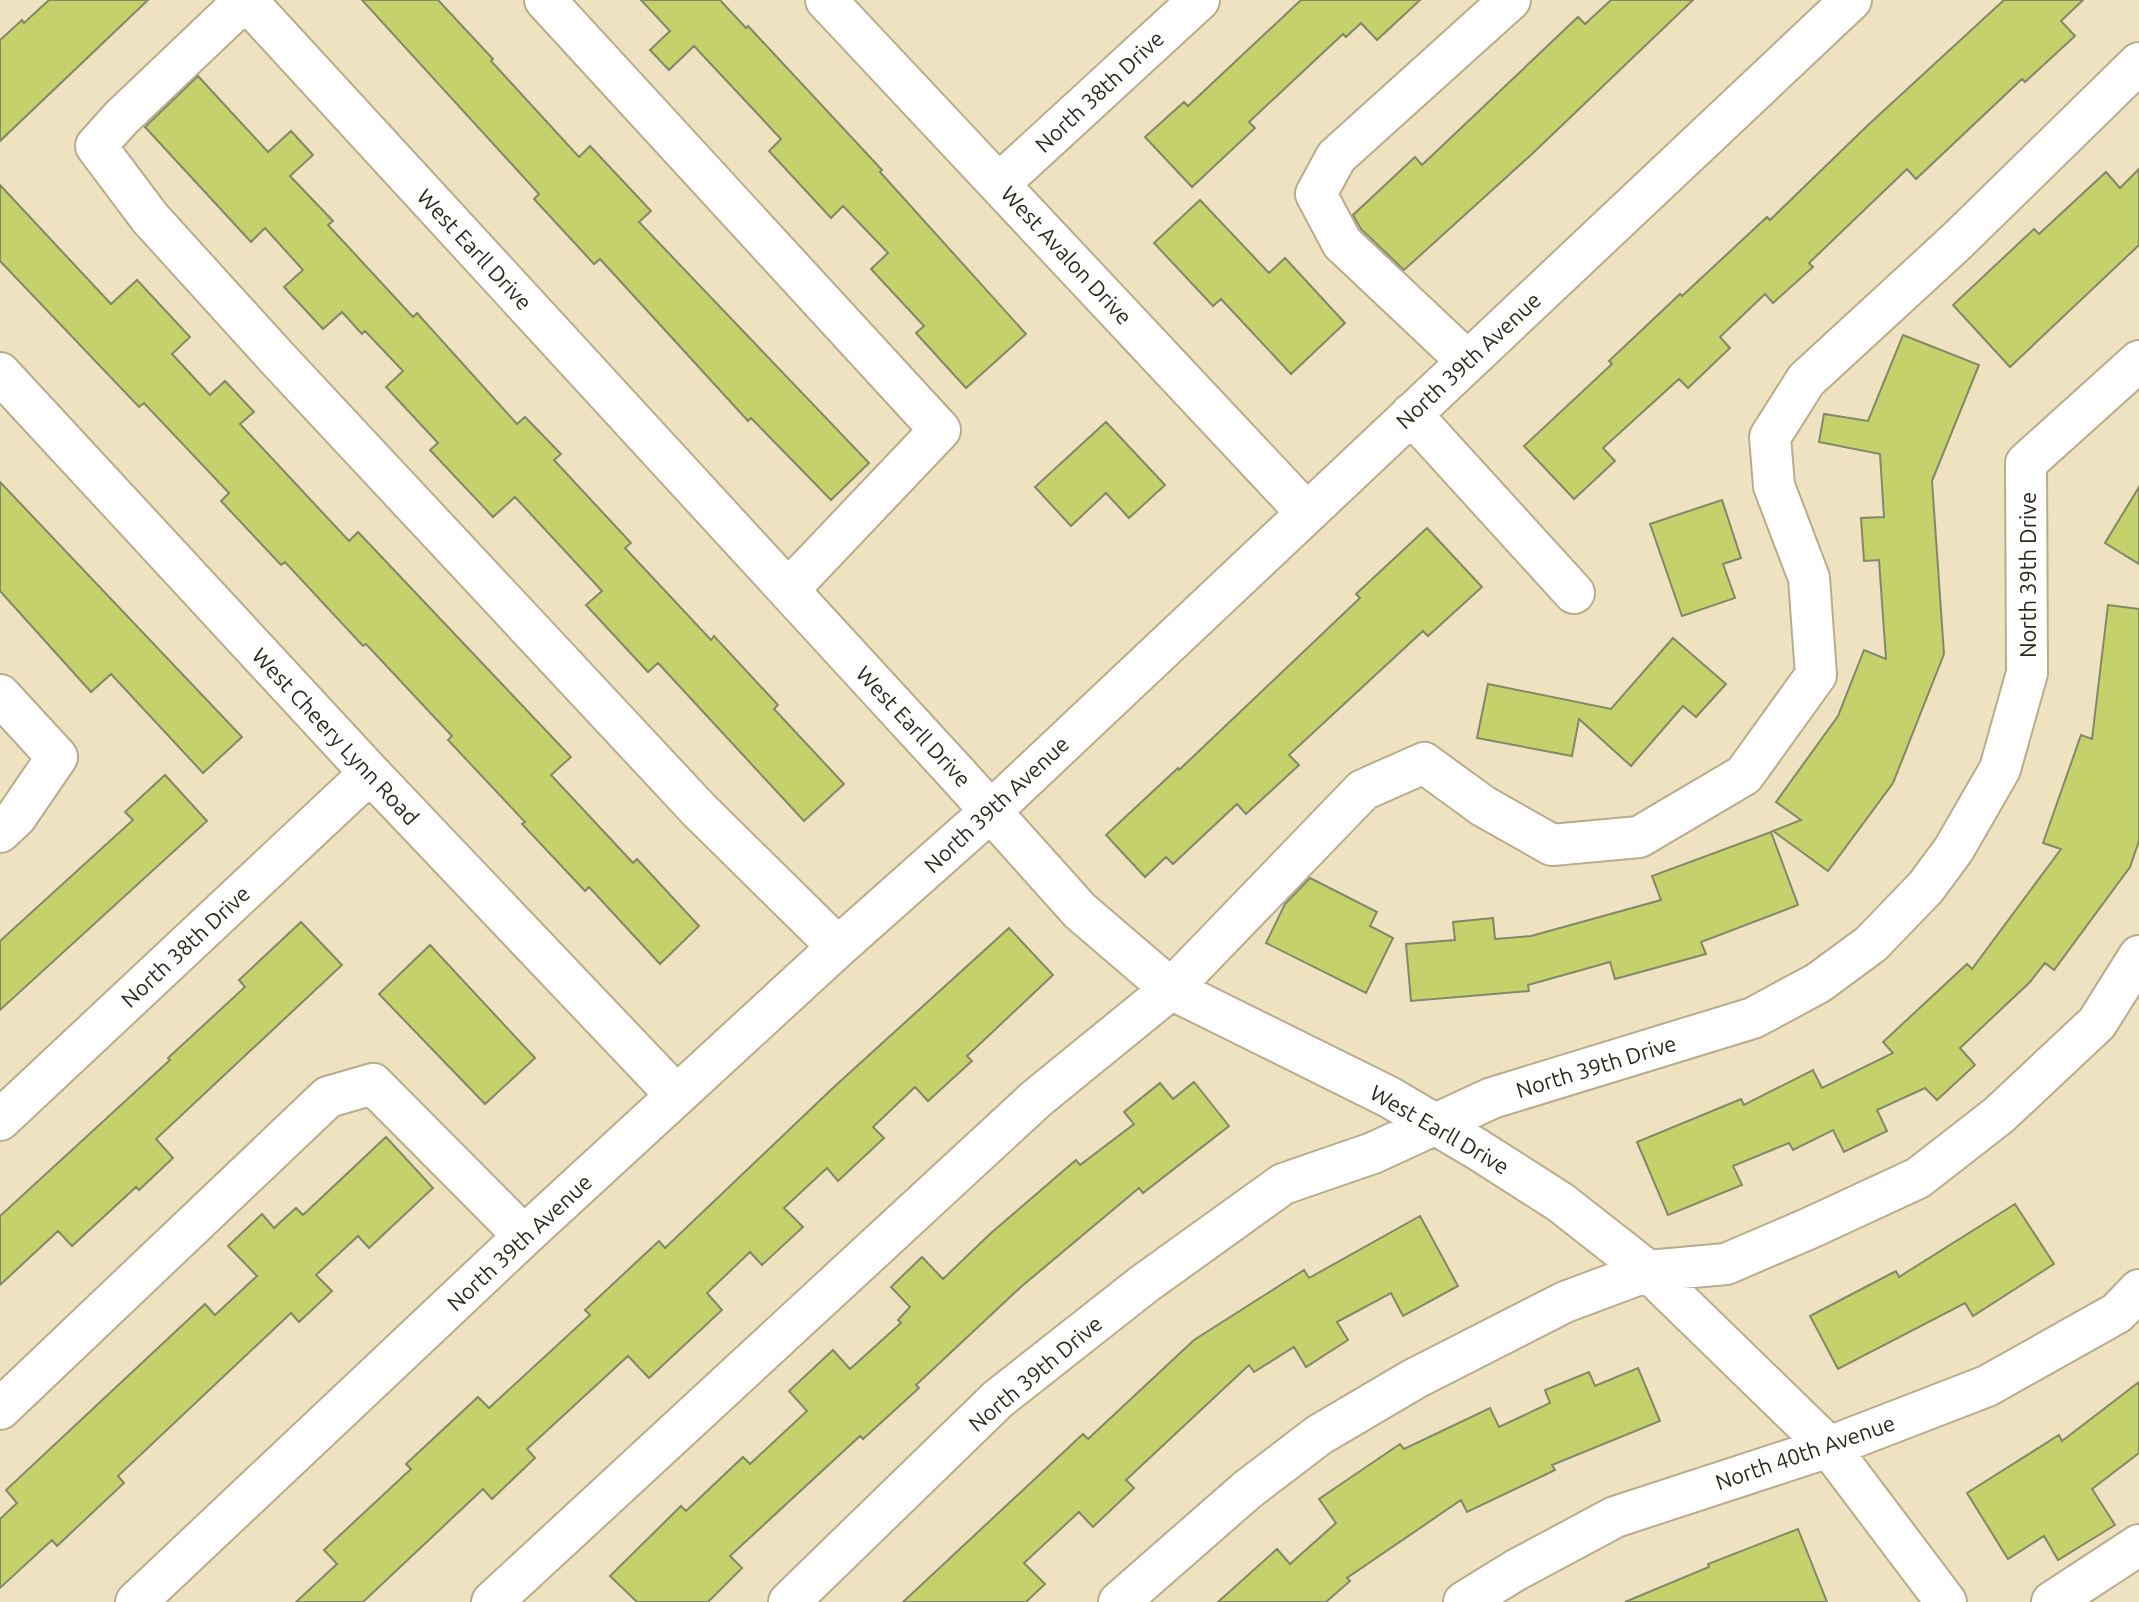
<svg xmlns="http://www.w3.org/2000/svg" width="2139" height="1602" font-family="Ubuntu,sans-serif">
	<style>
		.building { fill: #c5d16a; stroke: #838869; stroke-width: 2 }
		.lines { fill: none; stroke-linecap: round; stroke-linejoin: round }
		.minor-casing { stroke: #b9ac8d; stroke-width: 44 }
		.minor { stroke: #fff; stroke-width: 40 }
		.labels { text-anchor: middle; dominant-baseline: central; stroke-width: 6; stroke-linejoin: round; paint-order: stroke }
		.street-label { font-size: 22px; fill: #2d281c; stroke: #fff }
	</style>
	<rect width="100%" height="100%" fill="#efe2c1"/>
	<!-- building -->
	<path class="building" d="M 49,0 L 148,0 L 0,141 L 0,40 L 22,20 L 24,23 Z
		M 362,0 L 438,0 L 493,59 L 491,61 L 579,157 L 590,146 L 651,211 L 639,222 L 869,463 L 831,500 L 751,418 L 748,421 L 600,259 L 594,264 L 534,199 L 539,194 Z
		M 641,0 L 720,0 L 746,28 L 748,26 L 882,170 L 880,172 L 1026,334 L 966,388 L 916,333 L 924,326 L 871,269 L 888,253 L 843,206 L 831,218 L 769,151 L 781,139 L 694,46 L 669,70 L 650,50 L 670,31 Z
		M 1301,0 L 1420,0 L 1377,40 L 1361,23 L 1346,37 L 1343,34 L 1249,122 L 1255,128 L 1192,187 L 1145,137 L 1184,102 L 1188,106 Z
		M 1611,0 L 1693,0 L 1532,154 L 1404,270 L 1361,229 L 1353,215 L 1415,157 L 1422,165 L 1578,17 L 1585,24 Z
		M 2004,0 L 2083,0 L 2061,21 L 2075,36 L 2025,82 L 2022,79 L 1916,179 L 1907,169 L 1809,263 L 1813,267 L 1773,303 L 1765,294 L 1720,337 L 1730,348 L 1688,388 L 1679,379 L 1603,448 L 1615,461 L 1574,499 L 1524,446 L 1612,364 L 1609,361 L 1680,294 L 1682,296 L 1767,217 L 1770,220 L 1867,126 Z
		M 198,76 L 268,152 L 291,131 L 313,155 L 290,176 L 333,221 L 328,225 L 413,317 L 417,313 L 517,424 L 525,417 L 561,454 L 554,460 L 631,543 L 625,548 L 711,640 L 714,636 L 778,705 L 774,709 L 844,784 L 804,821 L 658,663 L 648,672 L 586,605 L 602,591 L 515,497 L 493,517 L 430,450 L 438,443 L 386,387 L 403,371 L 365,331 L 362,334 L 342,312 L 323,329 L 284,287 L 303,270 L 265,228 L 251,242 L 145,127 Z
		M 2139,169 L 2139,245 L 2010,367 L 1953,305 L 2034,229 L 2039,234 L 2106,172 L 2120,188 Z
		M 0,185 L 111,304 L 137,280 L 190,337 L 172,354 L 210,395 L 225,381 L 254,412 L 240,424 L 349,541 L 358,532 L 571,757 L 551,775 L 633,863 L 637,859 L 699,926 L 660,964 L 589,887 L 585,891 L 522,824 L 525,822 L 448,740 L 452,736 L 366,644 L 363,646 L 285,562 L 281,565 L 221,501 L 229,493 L 144,403 L 139,407 L 0,261 Z
		M 1200,200 L 1269,273 L 1285,258 L 1345,323 L 1291,374 L 1221,299 L 1213,306 L 1154,243 Z
		M 1903,335 L 1979,365 L 1932,481 L 1944,654 L 1893,783 L 1828,871 L 1773,831 L 1801,820 L 1776,802 L 1838,716 L 1864,650 L 1886,659 L 1879,560 L 1864,561 L 1861,518 L 1884,517 L 1880,454 L 1819,442 L 1824,414 L 1868,421 Z
		M 1106,422 L 1165,485 L 1129,518 L 1106,493 L 1071,526 L 1035,487 Z
		M 0,482 L 242,737 L 203,773 L 111,674 L 91,692 L 0,591 Z
		M 2139,487 L 2139,564 L 2105,543 Z
		M 1722,500 L 1741,558 L 1723,564 L 1735,598 L 1682,616 L 1650,524 Z
		M 1427,528 L 1482,587 L 1428,636 L 1423,631 L 1289,755 L 1299,765 L 1246,814 L 1237,804 L 1173,864 L 1166,857 L 1145,877 L 1106,835 L 1178,768 L 1179,770 L 1360,598 L 1356,594 Z
		M 2108,605 L 2139,609 L 2139,841 L 2130,867 L 2054,970 L 2045,963 L 2030,982 L 1960,1048 L 1975,1065 L 1937,1100 L 1925,1088 L 1877,1110 L 1887,1131 L 1844,1152 L 1833,1130 L 1793,1150 L 1789,1143 L 1733,1166 L 1742,1185 L 1668,1215 L 1637,1142 L 1741,1099 L 1744,1105 L 1813,1070 L 1822,1088 L 1893,1053 L 1883,1042 L 1967,964 L 1972,969 L 2061,849 L 2043,843 L 2081,735 L 2092,739 Z
		M 1673,638 L 1726,684 L 1696,717 L 1683,706 L 1631,766 L 1579,719 L 1572,756 L 1477,738 L 1488,684 L 1611,709 Z
		M 165,775 L 207,821 L 0,1010 L 0,941 L 133,820 L 125,812 Z
		M 1771,832 L 1798,905 L 1701,942 L 1706,954 L 1615,979 L 1610,962 L 1528,985 L 1529,991 L 1411,1001 L 1406,944 L 1455,940 L 1453,922 L 1493,918 L 1495,939 L 1531,936 L 1661,900 L 1652,876 Z
		M 1310,878 L 1377,912 L 1370,926 L 1393,938 L 1366,993 L 1266,943 L 1285,904 Z
		M 301,922 L 342,965 L 156,1139 L 173,1158 L 139,1190 L 136,1187 L 72,1246 L 58,1231 L 0,1285 L 0,1216 L 170,1060 L 168,1058 L 245,987 L 239,980 Z
		M 1009,928 L 1053,975 L 967,1056 L 972,1061 L 928,1101 L 915,1087 L 873,1127 L 884,1138 L 838,1181 L 827,1168 L 784,1208 L 803,1227 L 762,1265 L 750,1252 L 707,1293 L 722,1310 L 649,1378 L 628,1356 L 527,1449 L 535,1458 L 492,1499 L 483,1489 L 363,1602 L 296,1602 L 337,1564 L 324,1550 L 411,1469 L 406,1464 L 478,1397 L 489,1408 L 590,1315 L 585,1310 L 659,1241 L 665,1248 L 835,1086 Z
		M 430,945 L 535,1058 L 485,1104 L 379,994 Z
		M 1194,1082 L 1229,1126 L 1143,1193 L 1139,1188 L 1022,1286 L 916,1385 L 919,1388 L 863,1439 L 860,1436 L 730,1556 L 742,1568 L 708,1602 L 637,1602 L 610,1576 L 681,1506 L 686,1511 L 743,1457 L 750,1464 L 807,1411 L 789,1391 L 833,1350 L 850,1369 L 901,1323 L 898,1320 L 910,1307 L 891,1287 L 922,1257 L 943,1279 L 991,1233 L 1076,1160 L 1080,1165 L 1134,1124 L 1124,1112 L 1160,1083 L 1173,1099 Z
		M 386,1137 L 433,1188 L 369,1248 L 358,1236 L 316,1275 L 332,1291 L 299,1322 L 291,1313 L 118,1476 L 124,1483 L 57,1546 L 52,1540 L 0,1588 L 0,1519 L 17,1503 L 6,1490 L 205,1304 L 215,1315 L 257,1276 L 228,1246 L 262,1214 L 274,1228 L 296,1208 L 303,1215 Z
		M 2015,1204 L 2054,1264 L 1973,1316 L 1965,1303 L 1838,1369 L 1810,1316 L 1896,1271 L 1899,1277 Z
		M 1420,1216 L 1458,1286 L 1403,1316 L 1391,1293 L 1337,1322 L 1348,1340 L 1306,1367 L 1294,1347 L 1254,1372 L 1249,1365 L 1126,1480 L 1134,1488 L 1093,1527 L 1079,1512 L 1024,1563 L 1045,1584 L 1026,1602 L 903,1602 L 1083,1434 L 1088,1439 L 1194,1340 L 1304,1270 L 1309,1278 Z
		M 1638,1368 L 1660,1421 L 1552,1465 L 1555,1470 L 1467,1512 L 1461,1500 L 1347,1578 L 1350,1581 L 1326,1602 L 1218,1602 L 1277,1549 L 1290,1564 L 1336,1523 L 1319,1499 L 1400,1444 L 1404,1449 L 1490,1408 L 1499,1427 L 1550,1403 L 1545,1390 L 1589,1372 L 1595,1386 Z
		M 2139,1382 L 2139,1453 L 2092,1489 L 2115,1525 L 2058,1560 L 2044,1536 L 2008,1559 L 1967,1493 L 2059,1435 L 2062,1441 Z
		M 1798,1529 L 1827,1602 L 1625,1602 L 1709,1567 L 1708,1564 Z"/>
	<g class="lines">
		<defs>
			<path id="minor" d="M 245,0 L 121,118 L 96,146 L 150,218 L 278,359 L 699,810 L 838,947
				M 246,0 L 959,776 L 1080,911 L 1171,989 L 1389,1097 L 1477,1149 L 1560,1202 L 1648,1271 L 1829,1447 L 1946,1602
				M 545,0 L 940,430 L 788,590
				M 826,0 L 1306,512
				M 1000,183 L 1199,0
				M 1467,361 L 1342,243 L 1316,194 L 1336,157 L 1510,0
				M 0,373 L 370,773 L 676,1095
				M 1411,414 L 1574,593
				M 0,695 L 57,757 L 16,817 L 0,832
				M 0,1120 L 370,773
				M 0,1409 L 328,1097 L 373,1084 L 524,1236
				M 136,1602 L 524,1236 L 838,947 L 991,811 L 1851,0
				M 492,1602 L 1036,1099 L 1171,989 L 1363,790 L 1424,763 L 1483,806 L 1552,845 L 1639,837 L 1744,775 L 1816,675 L 1809,578 L 1774,486 L 1770,437 L 1806,380 L 1956,242 L 2139,63
				M 789,1602 L 998,1399 L 1144,1284 L 1283,1184 L 1373,1153 L 1492,1098 L 1753,1018 L 1818,983 L 1871,944 L 1926,887 L 1954,849 L 2000,769 L 2027,673 L 2026,463 L 2139,361
				M 1119,1602 L 1247,1490 L 1319,1435 L 1414,1379 L 1565,1302 L 1648,1271 L 1726,1264 L 1810,1228 L 1918,1178 L 1999,1115 L 2097,1023 L 2139,956
				M 1464,1602 L 1516,1570 L 1615,1517 L 1829,1447 L 1987,1386 L 2117,1313 L 2139,1290
				M 2052,1602 L 2139,1545"/>
		</defs>
		<!-- minor casing -->
		<use href="#minor" class="minor-casing"/>
		<!-- minor -->
		<use href="#minor" class="minor"/>
	</g>
	<g class="labels">
		<!-- street labels -->
		<g class="street-label">
			<text transform="translate(1099 91) rotate(-43)">North 38th Drive</text>
			<text transform="translate(475 249) rotate(47)">West Earll Drive</text>
			<text transform="translate(1067 255) rotate(47)">West Avalon Drive</text>
			<text transform="translate(1468 360) rotate(-43)">North 39th Avenue</text>
			<text transform="translate(2027 575) rotate(-90)">North 39th Drive</text>
			<text transform="translate(914 726) rotate(47)">West Earll Drive</text>
			<text transform="translate(336 736) rotate(47)">West Cheery Lynn Road</text>
			<text transform="translate(996 804) rotate(-43)">North 39th Avenue</text>
			<text transform="translate(185 946) rotate(-43)">North 38th Drive</text>
			<text transform="translate(1596 1066) rotate(-17)">North 39th Drive</text>
			<text transform="translate(1440 1129) rotate(30)">West Earll Drive</text>
			<text transform="translate(519 1242) rotate(-43)">North 39th Avenue</text>
			<text transform="translate(1035 1373) rotate(-40)">North 39th Drive</text>
			<text transform="translate(1805 1452) rotate(-19)">North 40th Avenue</text>
		</g>
	</g>
</svg>
